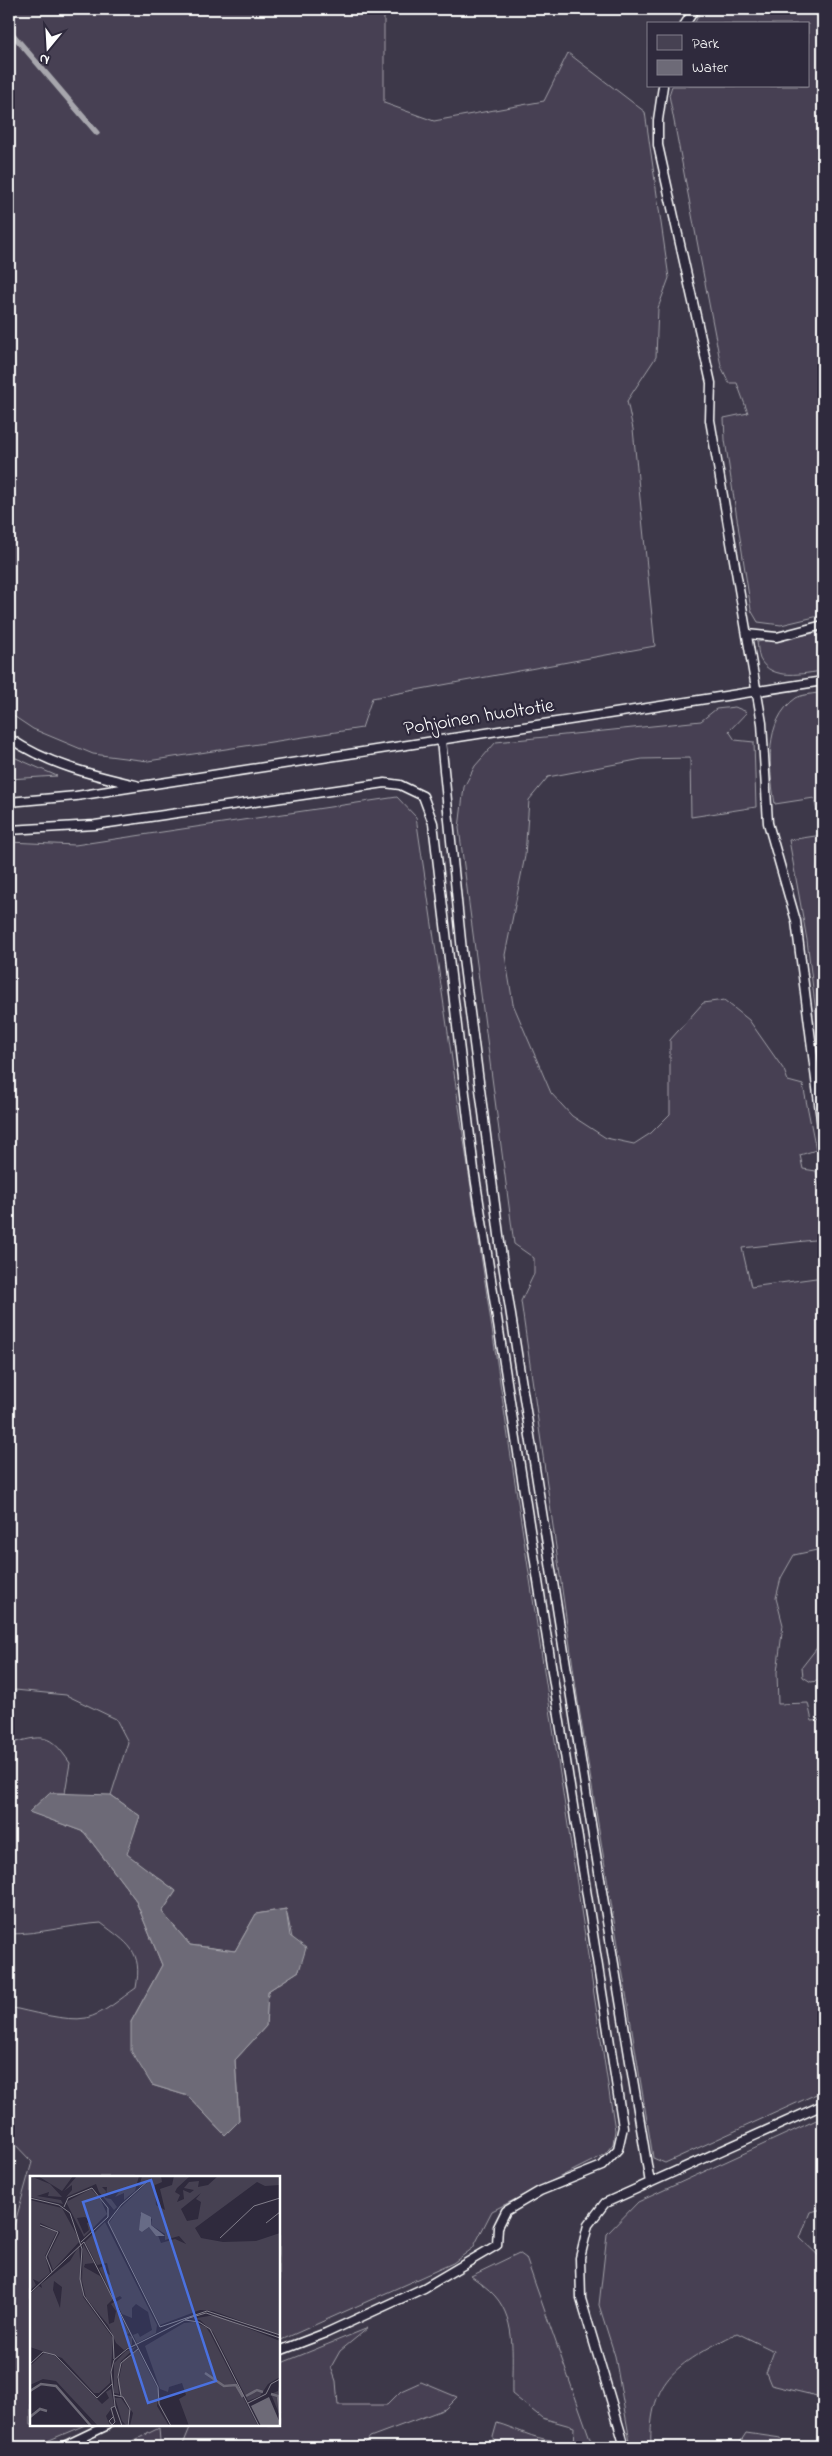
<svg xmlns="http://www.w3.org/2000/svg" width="832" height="2456" font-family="'Indie Flower',sans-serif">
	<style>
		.built { fill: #3c3749; fill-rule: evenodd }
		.green { fill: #464152; stroke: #a2a0a8 }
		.water { fill: #6d6a77; stroke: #a7a6ad }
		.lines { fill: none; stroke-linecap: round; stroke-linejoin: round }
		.stream { stroke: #a7a6ad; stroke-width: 5.5 }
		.lane-casing { stroke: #fff; stroke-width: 11 }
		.lane { stroke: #2f2a3d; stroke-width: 8 }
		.labels { text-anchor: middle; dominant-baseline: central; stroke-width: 4.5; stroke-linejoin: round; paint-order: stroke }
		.street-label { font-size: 20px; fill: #fff; stroke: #2f2a3d }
		.inset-river { fill: none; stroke: #6d6a77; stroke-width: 2.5 }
		.inset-road { fill: none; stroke: #827f8b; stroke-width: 1 }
		.view { fill: #4a71e0; fill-opacity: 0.15; stroke: #4a71e0; stroke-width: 2.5 }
		.inset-edge { fill: none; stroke: #fff; stroke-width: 2.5 }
	</style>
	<rect width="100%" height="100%" fill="#2f2a3d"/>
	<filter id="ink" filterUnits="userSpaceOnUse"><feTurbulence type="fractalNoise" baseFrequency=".02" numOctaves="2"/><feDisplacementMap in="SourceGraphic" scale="10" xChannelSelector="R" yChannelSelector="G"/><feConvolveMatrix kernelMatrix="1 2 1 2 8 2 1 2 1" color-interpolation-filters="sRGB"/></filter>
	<g filter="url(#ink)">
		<!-- built -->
		<path class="built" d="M 9,9 L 823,9 L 823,2447 L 9,2447 ZM 648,24 L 808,24 L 808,86 L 648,86 ZM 31,2177 L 279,2177 L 279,2425 L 31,2425 Z"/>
		<!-- green -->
		<path class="green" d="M 9,9 L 384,9 L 384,103 L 434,121 L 544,101 L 568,53 L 645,112 L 669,278 L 658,308 L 656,357 L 627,401 L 633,429 L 655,646 L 372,698 L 362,728 L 148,761 L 93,754 L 33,729 L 9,713 Z
			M 702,9 L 823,9 L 823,615 L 781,625 L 758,622 L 751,610 L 725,440 L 724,418 L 748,413 L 737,383 L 729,383 L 721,366 L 669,95 L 672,86 L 808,86 L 808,24 L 694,24 Z
			M 823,632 L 823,671 C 804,673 772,682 760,659 C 758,654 758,647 757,642 Z
			M 823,692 L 823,1070 L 807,940 L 789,840 L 822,835 L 814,798 L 775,804 C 769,769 763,721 796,698 C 803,694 815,694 823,692 Z
			M 735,707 L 747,712 L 729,731 L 735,740 L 754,742 L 756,807 L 691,817 L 690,758 L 642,759 L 548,777 L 529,800 L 525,856 L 505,955 L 513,1004 L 551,1093 L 572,1116 L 606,1138 L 634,1144 L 651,1133 L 670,1114 L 670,1040 L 703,1003 L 724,1000 L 749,1020 L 784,1070 L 788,1081 L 803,1085 L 816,1150 L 800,1155 L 803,1169 L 816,1171 L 823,1214 L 823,1239 L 742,1248 L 751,1287 L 823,1277 L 823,1553 L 817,1550 L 794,1555 L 781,1578 L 776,1598 L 783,1625 L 777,1672 L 778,1704 L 808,1703 L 812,1721 L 823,1720 L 823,2091 L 665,2163 L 653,2158 L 651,2145 L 578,1702 L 521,1301 L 534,1274 L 534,1258 L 514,1244 L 459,828 L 464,787 L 475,766 L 496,742 L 701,721 L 716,709 Z
			M 9,755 L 57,776 L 9,779 Z
			M 397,797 L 416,817 L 510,1450 L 615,2130 L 613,2144 L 604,2155 L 492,2211 L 473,2248 L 453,2263 L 279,2341 L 279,2177 L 31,2177 L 31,2425 L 85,2425 L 33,2447 L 9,2447 L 9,2244 L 32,2162 L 9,2138 L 9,2007 C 28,2011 67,2022 86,2018 C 104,2014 121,1998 136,1988 C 143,1950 128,1944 101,1923 C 69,1925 41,1934 9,1934 L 9,1744 C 43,1735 49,1732 70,1763 L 65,1793 L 49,1793 L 30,1812 L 84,1832 L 135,1899 L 162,1965 L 131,2022 L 152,2085 L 188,2096 L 225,2135 L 239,2121 L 235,2060 L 266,2026 L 268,1991 L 299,1971 L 286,1909 L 256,1914 L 235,1951 L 190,1945 L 162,1912 L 176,1891 L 126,1854 L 140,1816 L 111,1795 L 128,1742 L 116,1719 L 66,1695 L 15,1690 L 9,1693 L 9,842 L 75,845 Z
			M 823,1640 L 823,1680 L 811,1682 L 803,1677 L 802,1667 Z
			M 823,2117 L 823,2209 L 810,2212 L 800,2238 L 823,2260 L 823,2411 L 817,2396 L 771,2385 L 766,2373 L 774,2351 L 737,2333 C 681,2362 648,2377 651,2447 L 631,2447 L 615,2356 L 599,2305 L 607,2234 L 638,2202 Z
			M 519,2253 L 526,2258 L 593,2447 L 573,2447 L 574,2427 L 542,2418 L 512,2394 C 511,2362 518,2322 495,2296 C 488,2288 479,2282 471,2276 Z
			M 368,2328 L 340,2351 L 331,2367 L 336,2381 L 338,2405 L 387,2405 L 401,2391 L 421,2382 L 457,2397 L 445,2409 L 370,2437 L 362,2447 L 182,2447 L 191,2425 L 279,2425 L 279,2364 Z
			M 497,2423 C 515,2428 534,2439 552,2440 L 553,2447 L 494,2447 L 493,2437 Z
			M 159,2428 L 160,2441 L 158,2447 L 121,2447 Z
			M 746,2433 L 781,2438 L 785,2447 L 737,2447 Z"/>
		<!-- water -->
		<path class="water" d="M 49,1793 L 111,1795 L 140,1816 L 127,1854 L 176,1891 L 162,1912 L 190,1945 L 235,1951 L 256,1914 L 286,1909 L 290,1936 L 306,1948 L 299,1971 L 268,1991 L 266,2026 L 235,2060 L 239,2121 L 225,2135 L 188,2096 L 152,2085 L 131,2051 L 131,2022 L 162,1965 L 135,1899 L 84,1832 L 29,1812 Z"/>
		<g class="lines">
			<!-- stream -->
			<path class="stream" d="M 9,30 L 97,133"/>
			<defs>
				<path id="lane" d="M 685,24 L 695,9
					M 663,86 L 658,120 L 658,145 L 711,383 L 710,420 L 762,723 L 768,823 L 796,921 L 823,1135
					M 747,634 L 777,637 L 823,625
					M 9,738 C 47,764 92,775 136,785
					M 441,740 L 462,951 L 502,1258 L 591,1824 L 650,2183
					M 9,802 L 76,796 L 823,681
					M 9,830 L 95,825 L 385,783 L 400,785 L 423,796 L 433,823 L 474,1170 L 623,2127 L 618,2149 L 602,2166 L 540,2191 L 506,2211 L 498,2227 L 497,2245 L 424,2288 L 326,2333 L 279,2351
					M 62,2447 L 108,2425
					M 625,2447 L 581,2299 L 580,2258 L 588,2225 L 605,2203 L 823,2105"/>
			</defs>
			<!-- lane casing -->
			<use href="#lane" class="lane-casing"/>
			<!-- lane -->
			<use href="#lane" class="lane"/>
		</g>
	</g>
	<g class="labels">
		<!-- street labels -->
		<g class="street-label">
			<text transform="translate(479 718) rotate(-9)">Pohjoinen huoltotie</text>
		</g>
	</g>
	<!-- overview -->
	<g transform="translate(30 2176)">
		<rect width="250" height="250" fill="#2f2a3d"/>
		<path d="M 0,0 L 20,8 L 32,21 L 18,20 L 19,16 L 7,20 L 31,24 L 33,28 L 0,21 ZM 8,0 L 43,0 L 32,15 ZM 47,0 L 109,0 L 105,15 L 94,24 L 94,17 L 85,21 L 91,13 L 76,20 L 77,11 L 72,11 L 76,15 L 75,22 L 81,23 L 87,31 L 84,34 L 69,16 L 66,8 L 36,21 L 42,14 L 42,9 L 34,15 ZM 112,0 L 131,0 L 132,6 L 125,9 L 126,29 L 135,34 L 130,13 L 142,9 L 144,0 L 160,0 L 147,12 L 145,16 L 150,19 L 147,26 L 154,23 L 153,14 L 160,17 L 164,14 L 154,12 L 159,6 L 169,5 L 168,11 L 178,9 L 188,0 L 250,0 L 250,9 L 235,10 L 227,6 L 165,52 L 171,62 L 193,66 L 226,65 L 250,57 L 250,159 L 183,135 L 170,134 L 130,149 L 79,47 L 88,34 L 120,4 L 109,11 ZM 171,17 L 166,23 L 171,26 L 168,43 L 157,45 L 151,33 ZM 110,38 L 122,43 L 121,49 L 135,58 L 135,64 L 149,60 L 156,68 L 145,63 L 131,67 L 127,57 L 119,51 L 112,56 ZM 61,13 L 70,22 L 77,38 L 54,61 L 36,26 ZM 55,41 L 61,46 L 57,47 L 59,54 L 54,58 L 47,42 ZM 0,24 L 32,32 L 50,65 L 23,94 L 18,80 L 30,56 L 10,47 L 10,51 L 27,55 L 15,80 L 20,97 L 9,106 L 3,103 L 6,109 L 0,114 ZM 75,46 L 127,149 L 126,157 L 107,167 L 103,159 L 108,157 L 110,161 L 122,154 L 118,136 L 106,128 L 102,132 L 102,142 L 92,138 L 86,126 L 92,122 L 90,120 L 84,123 L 69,92 L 76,89 L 75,97 L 80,99 L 77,87 L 67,89 L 55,66 ZM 53,68 L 64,87 L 55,88 L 54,91 L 70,100 L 83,123 L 77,129 L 79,148 L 84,146 L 86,135 L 81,128 L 84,126 L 99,157 L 97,159 L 102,161 L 102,169 L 94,174 L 86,167 L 78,149 L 56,122 L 52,105 ZM 49,70 L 53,121 L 83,162 L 80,207 L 69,217 L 64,217 L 32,182 L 0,171 L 0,118 L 9,110 L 12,112 L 11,108 L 40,85 ZM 24,105 L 32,111 L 30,132 L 23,114 ZM 185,139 L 250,165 L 250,201 L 238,208 L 230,220 L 218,225 L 183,156 L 170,144 L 161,143 ZM 164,146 L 176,151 L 180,157 L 228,250 L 159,250 L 149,223 L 156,219 L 152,207 L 139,211 L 138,216 L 130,213 L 115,170 L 154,147 ZM 106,171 L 91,185 L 87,203 L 89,218 L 84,217 L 84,187 L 96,175 ZM 108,174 L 129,215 L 127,230 L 139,250 L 100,250 L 103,237 L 91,219 L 88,207 L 93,184 ZM 14,177 L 25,180 L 72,228 L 79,222 L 76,216 L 81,213 L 84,229 L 76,240 L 80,250 L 68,250 L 26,205 L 13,203 L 0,209 L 0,190 ZM 250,206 L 250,240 L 241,218 L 248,215 ZM 85,222 L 91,222 L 100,235 L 97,250 L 92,245 Z" fill="#464152" fill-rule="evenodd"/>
		<path d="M 111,36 L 121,41 L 121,49 L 135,60 L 126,60 L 119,51 L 112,56 L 109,54 ZM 239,221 L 250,247 L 250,250 L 231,250 L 221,230 Z" fill="#6d6a77"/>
		<path class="inset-river" d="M 175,197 L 194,210 L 206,209 L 213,221M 0,215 L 11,208 L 26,210 L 61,250M 241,218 L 248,220 L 250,237M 216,220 L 227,214 L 233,216M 0,241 L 10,233 L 17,235"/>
		<path class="inset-road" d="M 119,4 L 91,29 L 78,46 L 130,151 L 177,135 L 250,159M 0,22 L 29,29 L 40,37 L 52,73 L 50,103 L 54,120 L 83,160 L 84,183M 34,31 L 38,22 L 62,12 L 78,32 L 78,41 L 51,66M 236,47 L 250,36M 10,49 L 28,56 L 16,81 L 22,96M 190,62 L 224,30 L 250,22M 0,117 L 54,66 L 128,211 L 129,228 L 141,250M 155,144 L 169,146 L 180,153 L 229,250M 0,188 L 13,176 L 25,179 L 67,222 L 82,208M 83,219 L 93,221 L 100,233 L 98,250M 91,220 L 88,201 L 91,187 L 108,173M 218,227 L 236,218 L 241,208 L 250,203M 83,241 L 79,245 L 82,249 L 85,246 L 81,232 L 85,230M 92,250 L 85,230 L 81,196 L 84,184 L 97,173 L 159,142 L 176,137 L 250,162"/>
		<path class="view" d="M 121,4 L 186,205 L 118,227 L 53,26 Z"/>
		<rect width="250" height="250" class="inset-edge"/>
	</g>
	<!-- margin -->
	<rect width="832" height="2456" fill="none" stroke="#2f2a3d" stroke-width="30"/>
	<rect x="15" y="15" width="802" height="2426" fill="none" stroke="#fff" stroke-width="2" filter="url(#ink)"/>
	<!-- legend -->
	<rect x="647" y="22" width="162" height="65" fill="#2f2a3d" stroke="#827f8b"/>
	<rect x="657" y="35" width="25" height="15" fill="#464152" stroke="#827f8b"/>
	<text x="692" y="48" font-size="15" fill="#ffffff">Park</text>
	<rect x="657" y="60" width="25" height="15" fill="#6d6a77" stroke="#827f8b"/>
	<text x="692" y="72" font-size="15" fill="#ffffff">Water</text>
	<!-- north arrow -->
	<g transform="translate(48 48) rotate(198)" stroke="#2f2a3d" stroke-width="4" paint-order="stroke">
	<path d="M0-4L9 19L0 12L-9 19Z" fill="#ffffff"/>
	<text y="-8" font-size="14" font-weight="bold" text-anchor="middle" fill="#ffffff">N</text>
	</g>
</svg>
